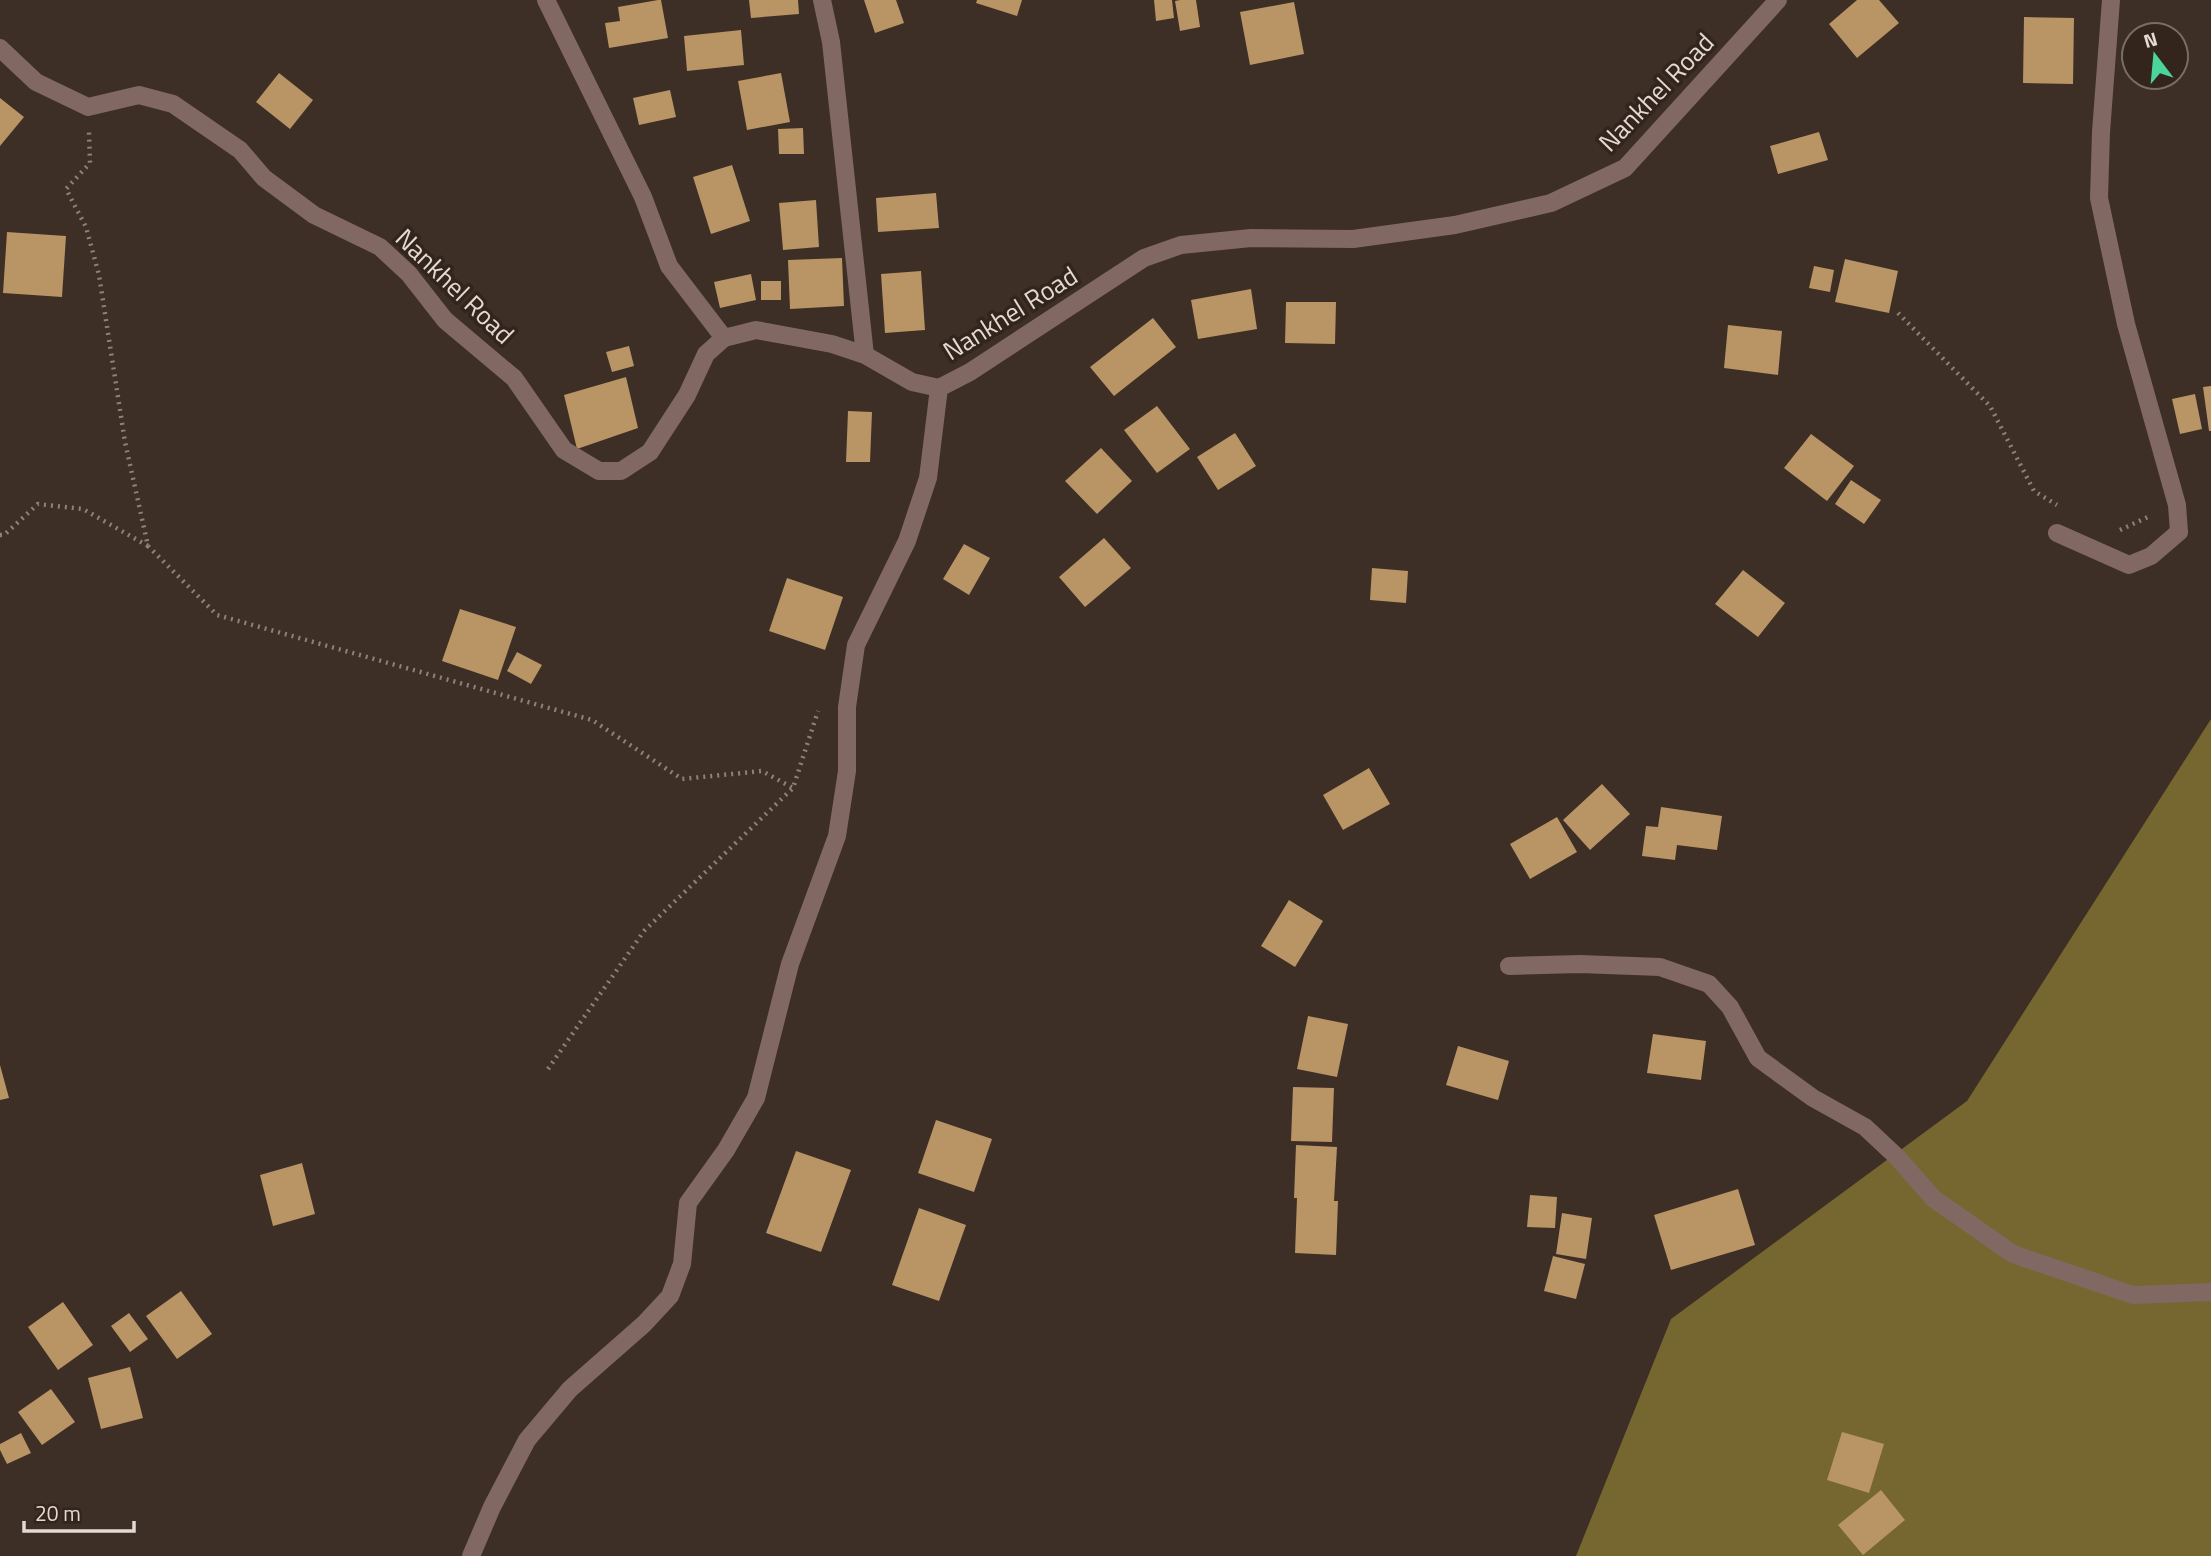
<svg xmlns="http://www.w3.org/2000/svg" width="2211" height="1556" font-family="'Titillium Web',sans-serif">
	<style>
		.forest { fill: #75672f }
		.building { fill: #b99465 }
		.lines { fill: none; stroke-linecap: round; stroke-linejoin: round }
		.path { stroke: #8d817a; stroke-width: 4.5; stroke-dasharray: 2 5; stroke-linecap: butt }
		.minor { stroke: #826863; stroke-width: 18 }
		.labels { text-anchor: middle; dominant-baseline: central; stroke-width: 7; stroke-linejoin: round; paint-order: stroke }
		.street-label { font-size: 26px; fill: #e4dad4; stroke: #33251c }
	</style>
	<rect width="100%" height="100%" fill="#3d2e26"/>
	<!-- forest -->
	<path class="forest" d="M 2211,719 L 2211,1556 L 1576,1556 L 1671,1319 L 1967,1101 Z"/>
	<!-- building -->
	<path class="building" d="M 658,0 L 661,0 L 668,38 L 609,48 L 605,23 L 620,21 L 618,7 Z
		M 749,0 L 798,0 L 799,14 L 751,18 Z
		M 864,0 L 896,0 L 904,23 L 875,33 Z
		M 977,0 L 1022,0 L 1017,16 L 976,3 Z
		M 1154,0 L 1172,0 L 1174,18 L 1156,21 Z
		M 1180,0 L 1196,0 L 1200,27 L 1180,31 L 1175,1 Z
		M 1857,0 L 1879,0 L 1899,23 L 1857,58 L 1829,24 Z
		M 1294,2 L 1304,54 L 1250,65 L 1240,12 Z
		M 2024,17 L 2074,18 L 2073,84 L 2023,83 Z
		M 741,30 L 744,65 L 687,71 L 684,36 Z
		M 279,73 L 313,100 L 290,129 L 256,102 Z
		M 781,73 L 790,122 L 747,130 L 738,81 Z
		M 670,90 L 676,117 L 639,125 L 633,98 Z
		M 0,98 L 24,117 L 0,146 Z
		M 803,128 L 804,154 L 779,154 L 778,129 Z
		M 1819,132 L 1828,160 L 1778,174 L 1770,146 Z
		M 732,165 L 750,221 L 711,234 L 693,177 Z
		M 936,193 L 939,228 L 878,232 L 876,198 Z
		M 816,200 L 819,247 L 783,250 L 779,203 Z
		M 7,232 L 66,236 L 62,297 L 3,293 Z
		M 842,258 L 844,306 L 790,309 L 788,260 Z
		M 1845,259 L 1898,271 L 1889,313 L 1835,302 Z
		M 1814,266 L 1834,270 L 1830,292 L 1809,288 Z
		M 921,271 L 925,330 L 885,333 L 881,274 Z
		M 751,274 L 756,300 L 720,308 L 714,282 Z
		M 761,281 L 781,281 L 781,300 L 761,300 Z
		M 1251,289 L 1257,329 L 1198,339 L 1191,300 Z
		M 1286,302 L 1336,302 L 1335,344 L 1285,343 Z
		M 1153,318 L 1176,347 L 1114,396 L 1090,367 Z
		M 1728,325 L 1782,331 L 1778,375 L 1724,368 Z
		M 629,346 L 634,366 L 612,372 L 606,352 Z
		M 626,377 L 638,428 L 577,449 L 564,395 Z
		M 2211,386 L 2211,431 L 2209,431 L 2203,387 Z
		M 2195,394 L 2202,429 L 2180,434 L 2172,399 Z
		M 1157,406 L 1190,449 L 1157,473 L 1124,430 Z
		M 848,411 L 872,412 L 870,462 L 846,462 Z
		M 1235,433 L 1256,466 L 1218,490 L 1197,457 Z
		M 1811,434 L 1854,466 L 1827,501 L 1784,468 Z
		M 1101,448 L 1132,481 L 1097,514 L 1065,481 Z
		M 1851,480 L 1881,500 L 1864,524 L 1835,504 Z
		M 1104,538 L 1131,568 L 1085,607 L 1059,577 Z
		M 964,544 L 990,558 L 969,595 L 943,579 Z
		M 1372,568 L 1408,571 L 1406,603 L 1370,600 Z
		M 1743,570 L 1785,603 L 1758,637 L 1715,604 Z
		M 787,578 L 843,597 L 825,650 L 769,631 Z
		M 460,609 L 516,627 L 498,680 L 442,661 Z
		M 517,652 L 542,665 L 531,684 L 507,671 Z
		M 1369,768 L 1390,804 L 1343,830 L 1323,795 Z
		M 1602,784 L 1630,814 L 1590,850 L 1563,820 Z
		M 1661,807 L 1722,816 L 1717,850 L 1677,845 L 1675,860 L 1642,856 L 1646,826 L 1658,827 Z
		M 1557,817 L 1577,852 L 1530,879 L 1510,844 Z
		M 1289,900 L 1323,921 L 1295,967 L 1261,946 Z
		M 1308,1016 L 1348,1024 L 1337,1077 L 1297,1069 Z
		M 1653,1034 L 1706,1041 L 1701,1080 L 1647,1073 Z
		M 1458,1046 L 1509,1061 L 1498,1100 L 1446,1085 Z
		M 0,1065 L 9,1098 L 0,1100 Z
		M 1293,1087 L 1334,1088 L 1332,1142 L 1291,1141 Z
		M 936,1120 L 992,1139 L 974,1192 L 918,1173 Z
		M 1296,1145 L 1337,1147 L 1334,1201 L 1338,1201 L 1336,1255 L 1295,1253 L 1297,1198 L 1294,1198 Z
		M 796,1151 L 851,1170 L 821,1252 L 766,1233 Z
		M 302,1163 L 315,1214 L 273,1226 L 260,1175 Z
		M 1738,1189 L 1755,1245 L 1671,1270 L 1654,1215 Z
		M 1530,1195 L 1557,1197 L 1555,1228 L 1527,1227 Z
		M 919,1208 L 966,1225 L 939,1301 L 892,1285 Z
		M 1562,1213 L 1592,1218 L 1586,1259 L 1556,1254 Z
		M 1553,1256 L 1585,1264 L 1576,1299 L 1544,1291 Z
		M 181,1291 L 212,1334 L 177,1359 L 146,1316 Z
		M 63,1302 L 93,1345 L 58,1370 L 28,1327 Z
		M 129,1313 L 148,1339 L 130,1352 L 111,1326 Z
		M 130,1367 L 143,1418 L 101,1429 L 88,1378 Z
		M 51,1389 L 75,1422 L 42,1445 L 18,1412 Z
		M 1842,1432 L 1884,1444 L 1869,1493 L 1827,1480 Z
		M 21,1433 L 31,1453 L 7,1464 L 0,1450 L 0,1444 Z
		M 1881,1490 L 1905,1520 L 1863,1555 L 1838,1525 Z"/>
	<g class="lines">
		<!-- path -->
		<path class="path" d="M 1898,313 L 1990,406 L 2034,491 L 2057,505
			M 2120,530 L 2150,516
			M 0,535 L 4,535 L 38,504 L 83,509 L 148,546 L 125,442 L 99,275 L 86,227 L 66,189 L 90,163 L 89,132
			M 148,546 L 217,615 L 592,720 L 682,779 L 762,771 L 793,788
			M 548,1069 L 644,931 L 793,788 L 818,711"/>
		<!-- minor -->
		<path class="minor" d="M 546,0 L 643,197 L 669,266 L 724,338
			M 822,0 L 831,42 L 865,355
			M 0,48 L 36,82 L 88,107 L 139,95 L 173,104 L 240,150 L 264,178 L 314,215 L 380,247 L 409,274 L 445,320 L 514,378 L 564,450 L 599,471 L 621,471 L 650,452 L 687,395 L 706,354 L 724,338 L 756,330 L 832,344 L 865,355 L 912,382 L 939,388 L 970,372 L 1144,258 L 1181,245 L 1251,238 L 1353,239 L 1455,225 L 1551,203 L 1625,168 L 1778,0
			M 2057,533 L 2129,565 L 2151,556 L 2179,532 L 2177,505 L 2126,324 L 2099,198 L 2101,132 L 2111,0
			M 1509,966 L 1580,964 L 1660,967 L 1709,984 L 1730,1007 L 1758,1058 L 1813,1098 L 1865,1127 L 1897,1157 L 1934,1199 L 2013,1254 L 2133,1295 L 2211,1292
			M 471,1556 L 492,1507 L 527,1440 L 570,1389 L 644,1324 L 670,1296 L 682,1264 L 688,1203 L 726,1150 L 756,1098 L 790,964 L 837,836 L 847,771 L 847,707 L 856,645 L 907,541 L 928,478 L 939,388"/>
	</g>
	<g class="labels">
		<!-- street labels -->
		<g class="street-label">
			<text transform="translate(1656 92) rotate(-46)">Nankhel Road</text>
			<text transform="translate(455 286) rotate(44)">Nankhel Road</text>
			<text transform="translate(1010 313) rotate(-32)">Nankhel Road</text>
		</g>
	</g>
	<!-- north arrow -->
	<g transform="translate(2155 56) rotate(344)"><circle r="33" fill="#33251c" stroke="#7a6d66" stroke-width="2"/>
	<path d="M0-5L12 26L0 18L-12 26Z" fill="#4bd49b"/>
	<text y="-10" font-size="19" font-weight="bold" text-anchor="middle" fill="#e4dad4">N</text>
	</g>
	<!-- scale -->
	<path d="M24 1521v10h110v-10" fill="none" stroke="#e4dad4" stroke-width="3.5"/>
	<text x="35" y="1521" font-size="21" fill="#e4dad4" stroke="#33251c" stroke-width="5" paint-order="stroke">20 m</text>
</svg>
